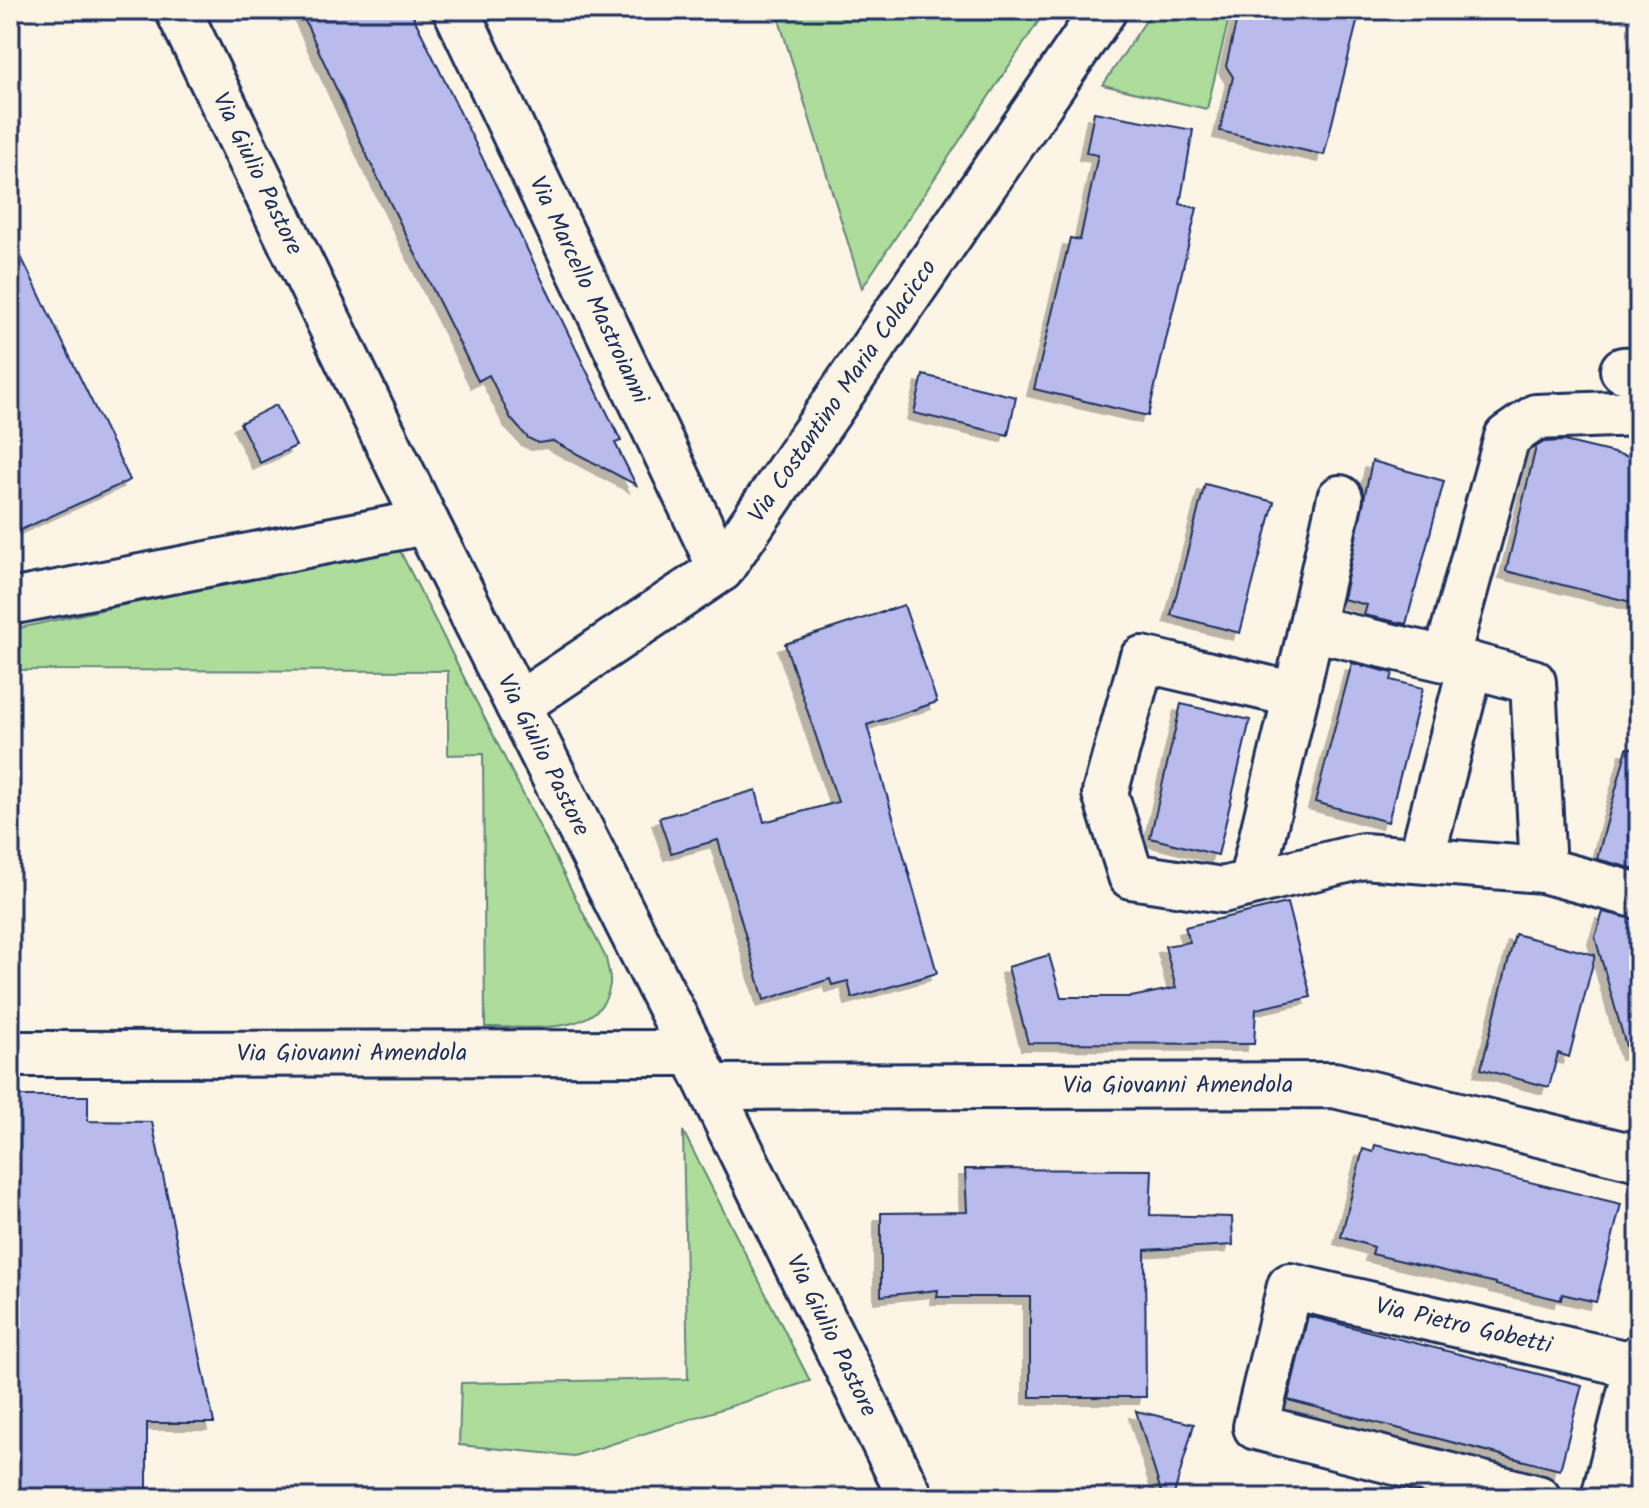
<svg xmlns="http://www.w3.org/2000/svg" width="1649" height="1508" font-family="Kalam,sans-serif">
	<style>
		.green { fill: #addc9b; stroke: #64867c; stroke-width: 2 }
		.building { fill: #b9bbed; stroke: #1b2f5e; stroke-width: 2; filter: url(#shadow) }
		.lines { fill: none; stroke-linecap: round; stroke-linejoin: round }
		.minor-casing { stroke: #1b2f5e; stroke-width: 50 }
		.tertiary-casing { stroke: #1b2f5e; stroke-width: 50 }
		.secondary-casing { stroke: #1b2f5e; stroke-width: 50 }
		.minor { stroke: #fcf5e5; stroke-width: 44 }
		.tertiary { stroke: #fcf5e5; stroke-width: 44 }
		.secondary { stroke: #fcf5e5; stroke-width: 44 }
		.labels { text-anchor: middle; dominant-baseline: central; stroke-width: 8; stroke-linejoin: round; paint-order: stroke }
		.street-label { font-size: 24px; fill: #1b2f5e; stroke: #fcf5e5 }
	</style>
	<defs>
		<filter id="shadow"><feDropShadow dx="-7" dy="7" stdDeviation="0" flood-color="#0004"/></filter>
	</defs>
	<rect width="100%" height="100%" fill="#fcf5e5"/>
	<filter id="ink" filterUnits="userSpaceOnUse"><feTurbulence type="fractalNoise" baseFrequency=".0125" numOctaves="2"/><feDisplacementMap in="SourceGraphic" scale="16" xChannelSelector="R" yChannelSelector="G"/><feConvolveMatrix kernelMatrix="1 2 1 2 8 2 1 2 1" color-interpolation-filters="sRGB"/></filter>
	<g filter="url(#ink)">
		<!-- green -->
		<path class="green" d="M 776,10 L 1046,10 L 862,288 Z
			M 1153,10 L 1231,10 L 1207,109 L 1103,85 Z
			M 397,545 L 606,958 C 607,966 611,976 610,984 C 603,1039 525,1026 485,1027 L 483,754 L 448,755 L 448,671 L 10,670 L 10,630 Z
			M 683,1131 L 810,1381 L 574,1456 L 459,1445 L 461,1383 L 688,1379 Z"/>
		<!-- building -->
		<path class="building" d="M 300,10 L 410,10 L 621,441 L 615,443 L 636,485 L 553,441 L 538,443 L 528,438 L 511,419 L 489,375 L 478,381 L 369,160 Z
			M 1239,10 L 1360,10 L 1324,155 L 1220,131 L 1233,77 L 1226,66 Z
			M 1094,112 L 1193,130 L 1180,204 L 1197,208 L 1148,416 L 1034,389 L 1070,238 L 1080,240 L 1098,155 L 1086,153 Z
			M 10,234 L 130,480 L 10,535 Z
			M 923,375 L 1016,397 L 1008,435 L 914,413 Z
			M 276,405 L 296,446 L 260,463 L 240,423 Z
			M 1564,441 L 1639,459 L 1639,604 L 1506,571 L 1536,447 L 1544,442 Z
			M 1372,461 L 1444,481 L 1406,624 L 1364,615 L 1367,605 L 1343,599 Z
			M 1205,484 L 1274,502 L 1240,633 L 1171,615 Z
			M 904,605 L 937,702 L 867,725 L 937,973 L 852,998 L 848,981 L 832,985 L 830,979 L 764,1000 L 718,840 L 671,853 L 659,818 L 756,790 L 764,822 L 838,802 L 785,644 Z
			M 1352,663 L 1393,673 L 1391,680 L 1423,688 L 1388,822 L 1315,802 Z
			M 1181,704 L 1250,720 L 1218,855 L 1150,838 Z
			M 1627,748 L 1639,749 L 1639,870 L 1597,859 Z
			M 1287,903 L 1311,997 L 1256,1009 L 1254,1044 L 1028,1043 L 1008,967 L 1049,955 L 1061,997 L 1131,997 L 1176,988 L 1165,946 L 1190,942 L 1185,927 Z
			M 1603,912 L 1639,920 L 1639,1051 L 1628,1053 L 1595,937 Z
			M 1515,934 L 1595,955 L 1569,1057 L 1558,1053 L 1549,1087 L 1481,1069 Z
			M 10,1096 L 88,1096 L 88,1121 L 152,1122 L 214,1423 L 147,1423 L 147,1498 L 10,1498 Z
			M 1375,1145 L 1621,1204 L 1596,1302 L 1562,1294 L 1561,1300 L 1496,1285 L 1496,1283 L 1372,1254 L 1374,1247 L 1341,1237 L 1363,1149 L 1373,1152 Z
			M 965,1169 L 1152,1170 L 1150,1215 L 1232,1217 L 1233,1245 L 1145,1250 L 1146,1397 L 1030,1397 L 1030,1297 L 937,1297 L 938,1290 L 881,1296 L 881,1213 L 967,1212 Z
			M 1308,1316 L 1582,1385 L 1560,1470 L 1288,1400 Z
			M 1136,1411 L 1194,1424 L 1173,1498 L 1163,1498 Z"/>
		<g class="lines">
			<defs>
				<g id="minor">
					<path id="s1" d="M 456,10 L 721,569"/>
					<path d="M 1623,370 L 1639,369"/>
					<path d="M 10,602 L 426,522"/>
					<path d="M 1311,628 L 1471,665 L 1533,682 L 1543,870"/>
					<path d="M 1446,659 L 1507,437 L 1536,417 L 1639,413"/>
					<path d="M 1296,695 L 1142,659 L 1105,793 L 1131,876 L 1222,890 L 1363,856 L 1543,870 L 1639,896"/>
					<path id="s2" d="M 518,705 L 721,569 L 1104,10"/>
					<path d="M 1421,860 L 1471,665"/>
					<path d="M 1251,883 L 1296,695 L 1340,498"/>
					<path id="s3" d="M 10,1054 L 693,1053"/>
					<path id="s4" d="M 710,1087 L 1334,1085 L 1639,1158"/>
					<path id="s5" d="M 1538,1498 L 1256,1427 L 1290,1286 L 1637,1366"/>
				</g>
				<g id="tertiary">
					<path id="s6" d="M 178,10 L 426,522 L 693,1053 L 911,1498"/>
				</g>
				<path id="secondary" d="M 1604,1498 L 1639,1357"/>
			</defs>
			<!-- minor casing -->
			<use href="#minor" class="minor-casing"/>
			<!-- tertiary casing -->
			<use href="#tertiary" class="tertiary-casing"/>
			<!-- secondary casing -->
			<use href="#secondary" class="secondary-casing"/>
			<!-- minor -->
			<use href="#minor" class="minor"/>
			<!-- tertiary -->
			<use href="#tertiary" class="tertiary"/>
			<!-- secondary -->
			<use href="#secondary" class="secondary"/>
		</g>
	</g>
	<g class="labels">
		<!-- street labels -->
		<g class="street-label">
			<text stroke="none"><textPath href="#s6" startOffset="182">Via Giulio Pastore</textPath></text>
			<text stroke="none"><textPath href="#s1" startOffset="310">Via Marcello Mastroianni</textPath></text>
			<text stroke="none"><textPath href="#s2" startOffset="460">Via Costantino Maria Colacicco</textPath></text>
			<text stroke="none"><textPath href="#s6" startOffset="830">Via Giulio Pastore</textPath></text>
			<text stroke="none"><textPath href="#s3" startOffset="342">Via Giovanni Amendola</textPath></text>
			<text stroke="none"><textPath href="#s4" startOffset="468">Via Giovanni Amendola</textPath></text>
			<text stroke="none"><textPath href="#s5" startOffset="614">Via Pietro Gobetti</textPath></text>
			<text stroke="none"><textPath href="#s6" startOffset="1478">Via Giulio Pastore</textPath></text>
		</g>
	</g>
	<!-- margin -->
	<rect width="1649" height="1508" fill="none" stroke="#fcf5e5" stroke-width="40"/>
	<rect x="20" y="20" width="1609" height="1468" fill="none" stroke="#1b2f5e" stroke-width="3" filter="url(#ink)"/>
</svg>
